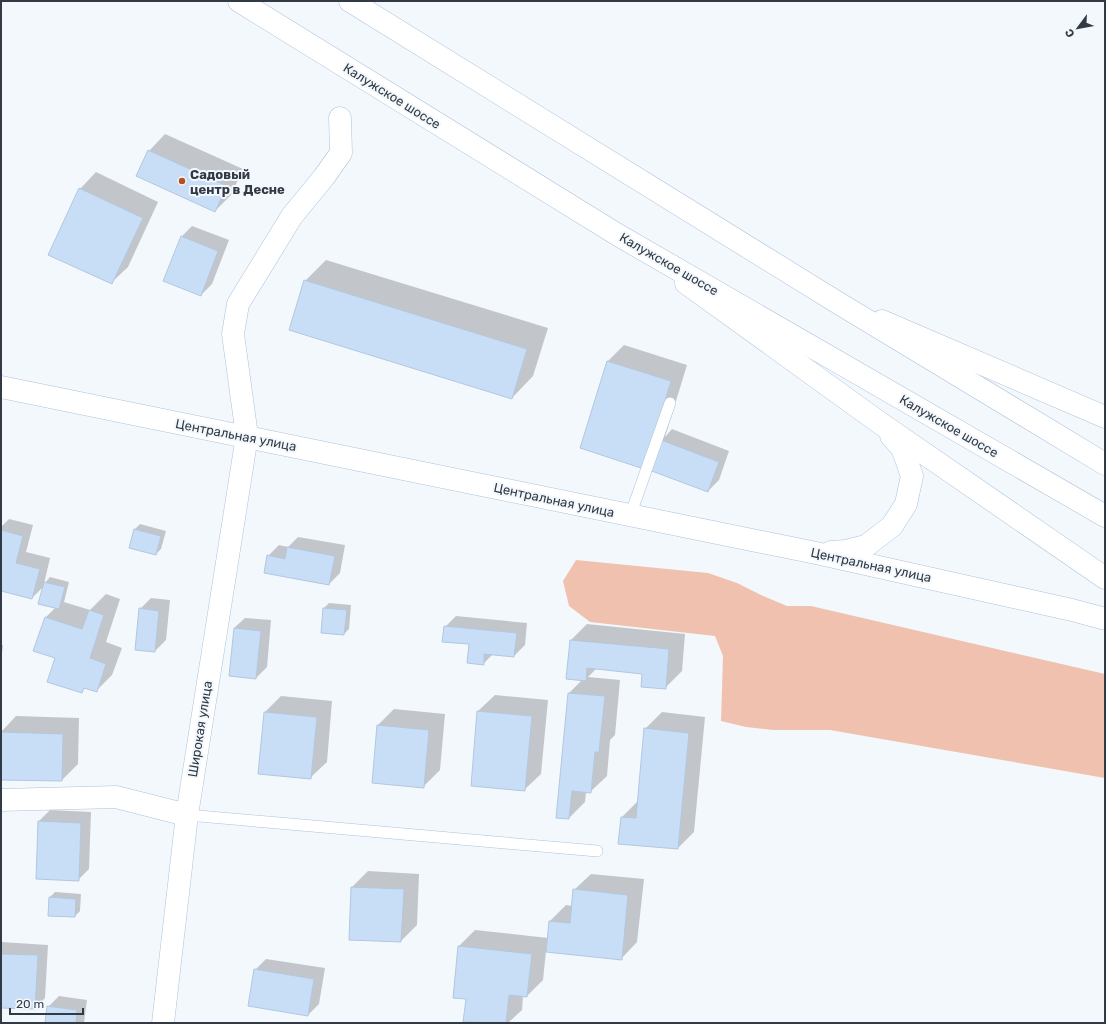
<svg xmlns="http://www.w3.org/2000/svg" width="1106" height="1024" font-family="Rubik,sans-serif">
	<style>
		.green { fill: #f0c1ae }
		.shadow { fill: #0003 }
		.building { fill: #c8def7; stroke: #b2c7e0 }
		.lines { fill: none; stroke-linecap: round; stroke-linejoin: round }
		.lane-casing { stroke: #adc2db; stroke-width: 12 }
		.street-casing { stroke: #adc2db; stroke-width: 23 }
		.secondary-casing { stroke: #adc2db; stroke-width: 23 }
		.highway-casing { stroke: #adc2db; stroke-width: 23 }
		.lane { stroke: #fff; stroke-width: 11 }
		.street { stroke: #fff; stroke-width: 22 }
		.secondary { stroke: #fff; stroke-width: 22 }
		.highway { stroke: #fff; stroke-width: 22 }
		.poi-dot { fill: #b5511f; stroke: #f3f8fd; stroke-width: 1.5 }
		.labels { text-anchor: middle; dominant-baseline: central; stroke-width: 4; stroke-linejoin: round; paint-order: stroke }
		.street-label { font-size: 13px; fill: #323b45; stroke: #f3f8fd }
		.poi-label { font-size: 13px; font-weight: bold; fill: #323b45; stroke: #f3f8fd; text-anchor: start }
	</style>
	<rect width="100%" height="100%" fill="#f3f8fd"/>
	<!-- green -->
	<path class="green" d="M 576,560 L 708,573 L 737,583 L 761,595 L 787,606 L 811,606 L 1105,674 L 1105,778 L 830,730 L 773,730 L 746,727 L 721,721 L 723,656 L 715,636 L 590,622 L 569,606 L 563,581 Z"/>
	<!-- shadow -->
	<path class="shadow" d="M 165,134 L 243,169 L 231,195 L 215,211 L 149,151 Z
		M 96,172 L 158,202 L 128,267 L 111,283 L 80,189 Z
		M 192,226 L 229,240 L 212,284 L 201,295 L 181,237 Z
		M 326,260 L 548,328 L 533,376 L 512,398 L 305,281 Z
		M 624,345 L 687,365 L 665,437 L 672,429 L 729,451 L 719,480 L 708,491 L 651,469 L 608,361 Z
		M 9,519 L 33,525 L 26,552 L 50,558 L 44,584 L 50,577 L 69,582 L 64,602 L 90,610 L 106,594 L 120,599 L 106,642 L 122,648 L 112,675 L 96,691 L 86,687 L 81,692 L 56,657 L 35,650 L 46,617 L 56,607 L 44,586 L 32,598 L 1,590 L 1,527 Z
		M 140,524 L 166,531 L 161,549 L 156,554 L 135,529 Z
		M 298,537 L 345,545 L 340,573 L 329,584 L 268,556 L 279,545 L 288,547 Z
		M 151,598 L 170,600 L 166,640 L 155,651 L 140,609 Z
		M 329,603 L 351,605 L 349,629 L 344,634 L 324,608 Z
		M 456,616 L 527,623 L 525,645 L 514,656 L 493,654 L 483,664 L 470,643 L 445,627 Z
		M 245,618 L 271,620 L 267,667 L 256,678 L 234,628 Z
		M 587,624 L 685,634 L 682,671 L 665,688 L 643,673 L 597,668 L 588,677 L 620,680 L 615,735 L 610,740 L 607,776 L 590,792 L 586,792 L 585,802 L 569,818 L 557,817 L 569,693 L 583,679 L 571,640 Z
		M 1,645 L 3,645 L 1,661 Z
		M 495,695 L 548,700 L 541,774 L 524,790 L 478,711 Z
		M 281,696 L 332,701 L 327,762 L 310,778 L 259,773 L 265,712 Z
		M 394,709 L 445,714 L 440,770 L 424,786 L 378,725 Z
		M 662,712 L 705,717 L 694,832 L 678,848 L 622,817 L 638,801 L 645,729 Z
		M 16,716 L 79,718 L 78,764 L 62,780 L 1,779 L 1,732 Z
		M 50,810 L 91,812 L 89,869 L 78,880 L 39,821 Z
		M 368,871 L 419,874 L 417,925 L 401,941 L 352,887 Z
		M 591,874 L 644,879 L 637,942 L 621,959 L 546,951 L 543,980 L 527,996 L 523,996 L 522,1010 L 508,1023 L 481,1023 L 465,1021 L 467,998 L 459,946 L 475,930 L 548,938 L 550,921 L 566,905 L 573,906 L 574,890 Z
		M 55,892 L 81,894 L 80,911 L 75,916 L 49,915 L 50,897 Z
		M 1,942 L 48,945 L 45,998 L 35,1008 L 1,1007 Z
		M 266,959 L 325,968 L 319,1004 L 308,1015 L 255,970 Z
		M 59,996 L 87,1000 L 84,1023 L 46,1023 L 48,1007 Z"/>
	<!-- building -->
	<path class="building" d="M 148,150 L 227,186 L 215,212 L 136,176 Z
		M 79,188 L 143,218 L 112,284 L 48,255 Z
		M 181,236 L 218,251 L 201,296 L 163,281 Z
		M 304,280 L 527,349 L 512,399 L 289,330 Z
		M 607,361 L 671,381 L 644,469 L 580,448 Z
		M 661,440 L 719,462 L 708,492 L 649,470 Z
		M 134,529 L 161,536 L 156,555 L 129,548 Z
		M 1,530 L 23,536 L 16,563 L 40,569 L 32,599 L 1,591 Z
		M 287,547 L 335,556 L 329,585 L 264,573 L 267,555 L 285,559 Z
		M 44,582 L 65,587 L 59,609 L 38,604 Z
		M 139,608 L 159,611 L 155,652 L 135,650 Z
		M 323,608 L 347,610 L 344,635 L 321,633 Z
		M 89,610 L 104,615 L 90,658 L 106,664 L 97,692 L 84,688 L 82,693 L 47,682 L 55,658 L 33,651 L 45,617 L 82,629 Z
		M 444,626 L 517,633 L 514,657 L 484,654 L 484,665 L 467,663 L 469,644 L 442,642 Z
		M 234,628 L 261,631 L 256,679 L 229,676 Z
		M 570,640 L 669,649 L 666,689 L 641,687 L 642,674 L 587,668 L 586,681 L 566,679 Z
		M 568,693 L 605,696 L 599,752 L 595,752 L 591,793 L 572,791 L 569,819 L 556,818 Z
		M 477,711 L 532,716 L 525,791 L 471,786 Z
		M 264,712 L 317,717 L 311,779 L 258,774 Z
		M 377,725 L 429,730 L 424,788 L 372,783 Z
		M 644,728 L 689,733 L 678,849 L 618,844 L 621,817 L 636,818 Z
		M 1,732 L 63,734 L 62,781 L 1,780 Z
		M 38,821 L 81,823 L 79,881 L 36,879 Z
		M 351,887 L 404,889 L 401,942 L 349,940 Z
		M 573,889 L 628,895 L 622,960 L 546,952 L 549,921 L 570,923 Z
		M 49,897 L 76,899 L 75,917 L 48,916 Z
		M 458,946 L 532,954 L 527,997 L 509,995 L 506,1023 L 463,1022 L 466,999 L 453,998 Z
		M 1,954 L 38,955 L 35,1009 L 1,1008 Z
		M 254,969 L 314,979 L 308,1016 L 248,1006 Z
		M 47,1006 L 77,1010 L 76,1023 L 45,1023 Z"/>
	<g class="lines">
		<defs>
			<path id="lane" d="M 630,516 L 670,403
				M 187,815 L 597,851"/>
			<path id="street" d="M 1,800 L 116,797 L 187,815
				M 163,1023 L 187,815 L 247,436 L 233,334 L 238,304 L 292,216 L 324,177 L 341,153 L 340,118"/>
			<path id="secondary" d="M 686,283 L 880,423 L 1105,578
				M 882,321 L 1105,417
				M 1,387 L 816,553 L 1072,610 L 1105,619
				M 831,552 L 846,551 L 866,546 L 892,526 L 906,504 L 912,476 L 902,448 L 891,436"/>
			<path id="highway" d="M 239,1 L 618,235 L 1105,516
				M 350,1 L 835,301 L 1105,464"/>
		</defs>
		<!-- lane casing -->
		<use href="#lane" class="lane-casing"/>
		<!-- street casing -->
		<use href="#street" class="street-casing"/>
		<!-- secondary casing -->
		<use href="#secondary" class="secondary-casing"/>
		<!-- highway casing -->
		<use href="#highway" class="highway-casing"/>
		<!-- lane -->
		<use href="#lane" class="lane"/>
		<!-- street -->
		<use href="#street" class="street"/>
		<!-- secondary -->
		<use href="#secondary" class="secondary"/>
		<!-- highway -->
		<use href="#highway" class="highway"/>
	</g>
	<!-- markers -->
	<circle class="poi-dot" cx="182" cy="181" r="4"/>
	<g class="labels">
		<!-- street labels -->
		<g class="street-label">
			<text transform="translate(392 96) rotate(32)">Калужское шоссе</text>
			<text transform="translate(669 264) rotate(30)">Калужское шоссе</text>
			<text transform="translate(949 426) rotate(30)">Калужское шоссе</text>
			<text transform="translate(236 435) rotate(11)">Центральная улица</text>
			<text transform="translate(554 500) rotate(12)">Центральная улица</text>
			<text transform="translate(871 565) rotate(12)">Центральная улица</text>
			<text transform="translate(200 729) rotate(-81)">Широкая улица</text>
		</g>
		<!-- poi labels -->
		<g class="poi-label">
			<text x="190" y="174">Садовый<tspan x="190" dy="15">центр в Десне</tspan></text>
		</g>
	</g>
	<!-- border -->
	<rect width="1106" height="1024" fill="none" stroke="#323b45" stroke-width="4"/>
	<!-- north arrow -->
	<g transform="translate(1078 28) rotate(238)" stroke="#f3f8fd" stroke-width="3" paint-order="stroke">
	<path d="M0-3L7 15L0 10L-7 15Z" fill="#323b45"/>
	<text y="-6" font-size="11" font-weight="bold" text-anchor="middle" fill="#323b45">С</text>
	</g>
	<!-- scale -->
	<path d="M10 1008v6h73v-6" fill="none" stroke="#323b45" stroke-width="2"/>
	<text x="16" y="1008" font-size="12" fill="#323b45" stroke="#f3f8fd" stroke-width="3" paint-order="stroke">20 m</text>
</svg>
